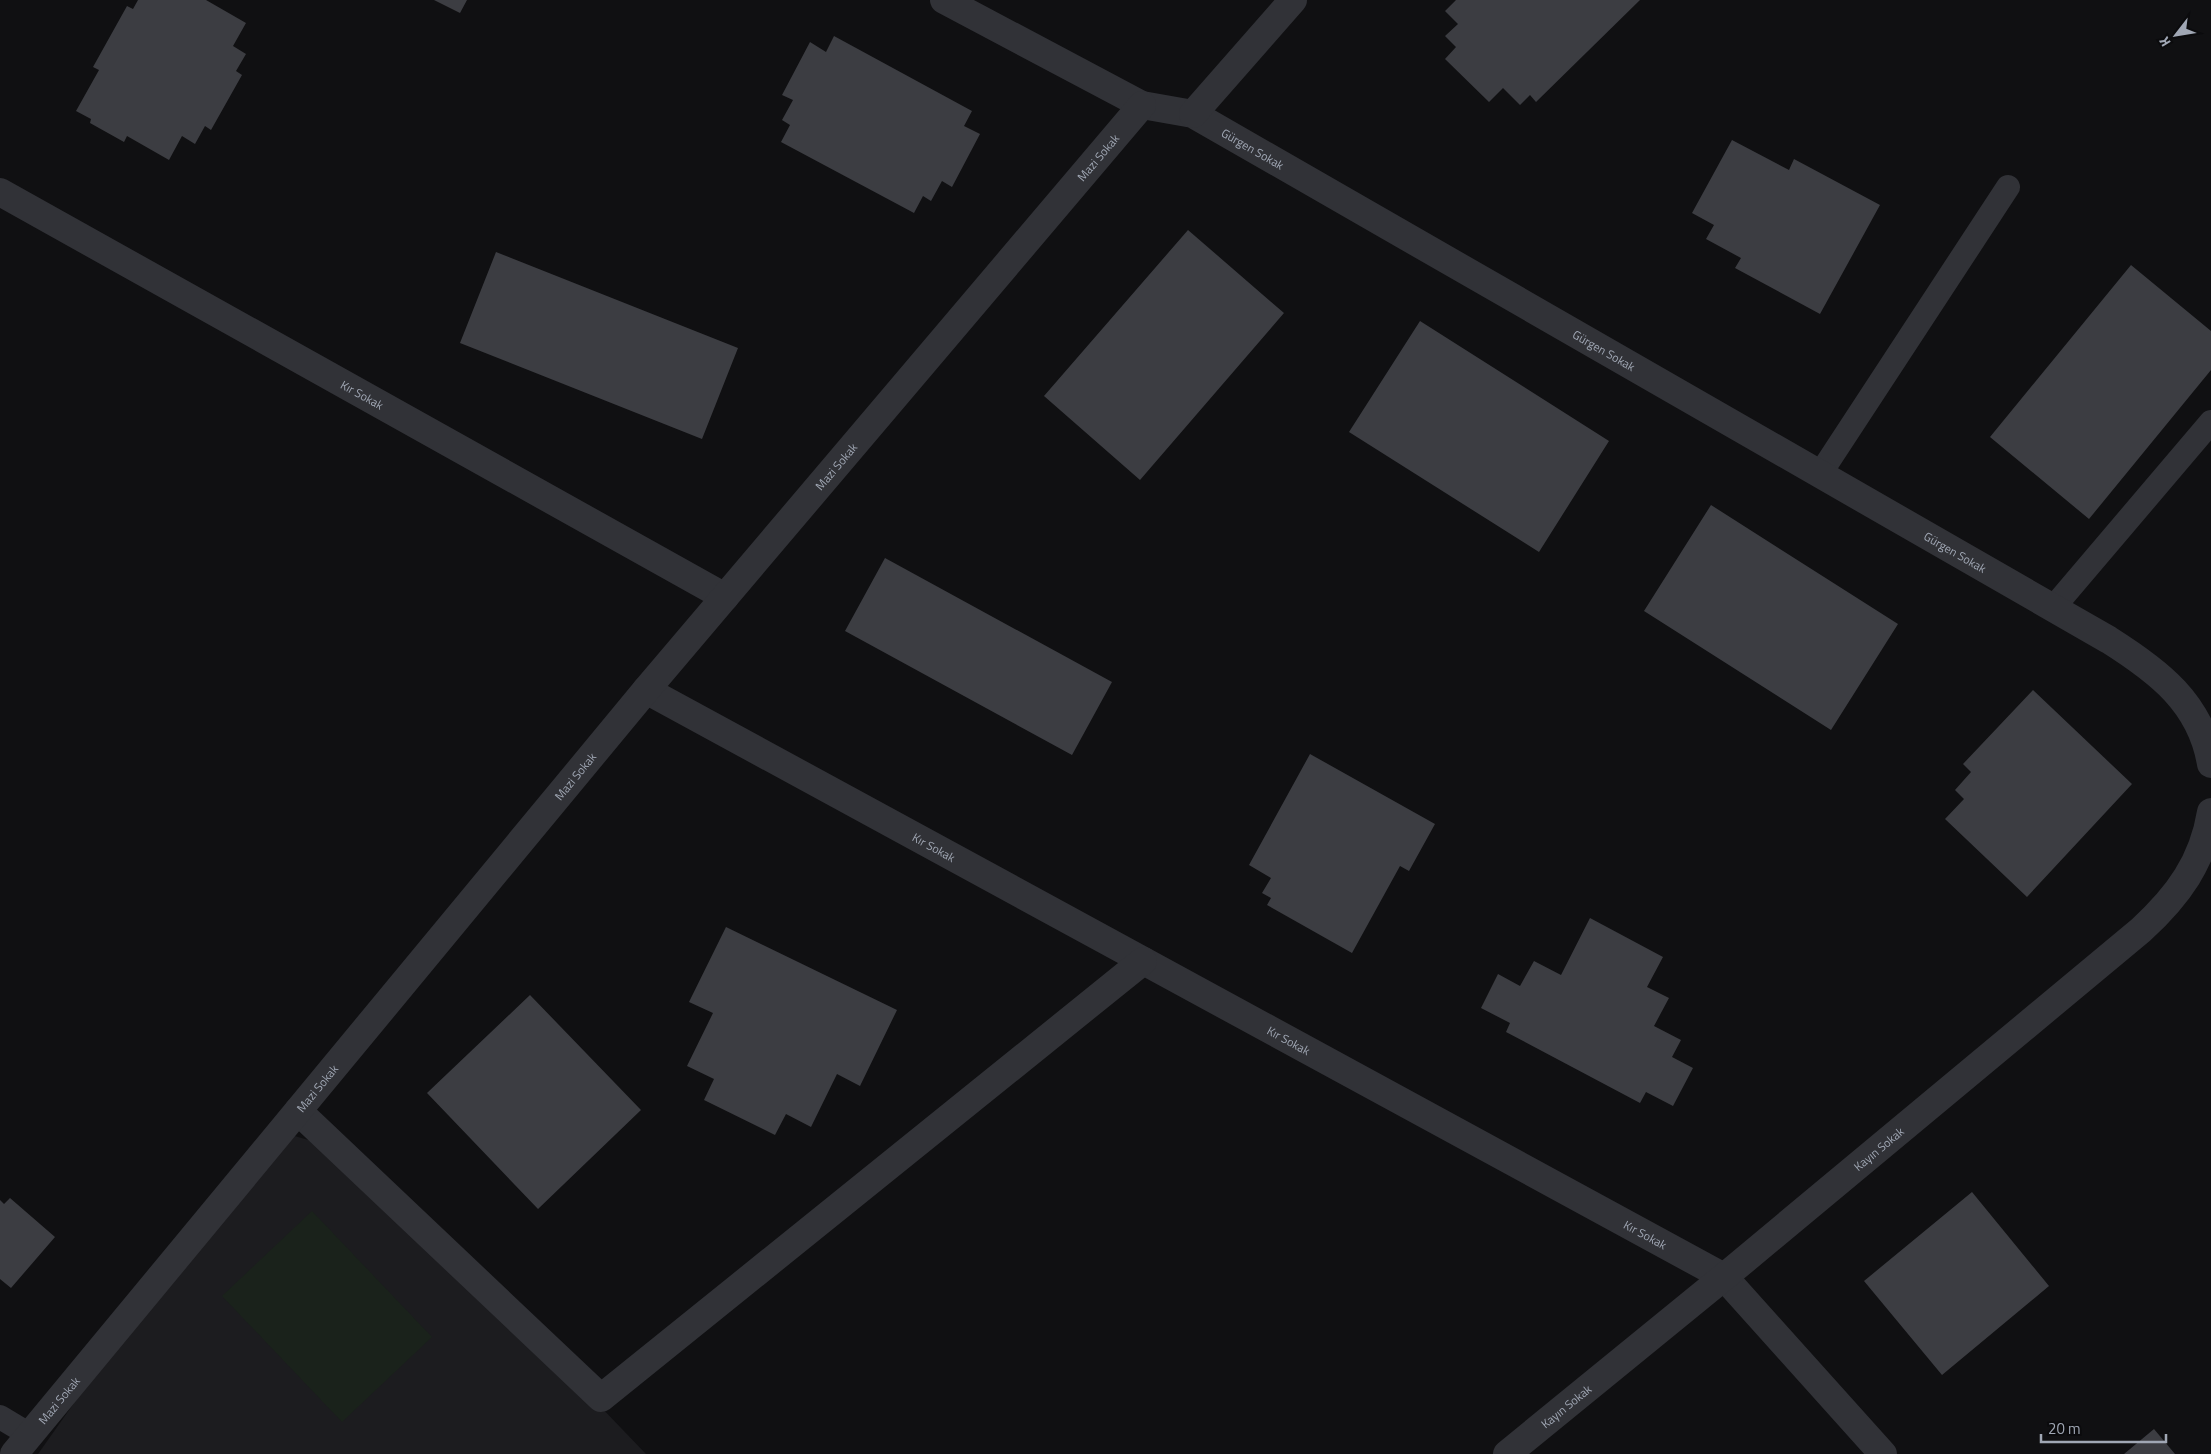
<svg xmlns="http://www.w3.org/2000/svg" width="2211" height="1454" font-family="'Titillium Web',sans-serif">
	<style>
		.built { fill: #1c1c1f }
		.green { fill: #1a221b }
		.building { fill: #3c3d42 }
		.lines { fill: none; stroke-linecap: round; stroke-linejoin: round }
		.service { stroke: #313237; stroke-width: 24 }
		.minor { stroke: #313237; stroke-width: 28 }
		.labels { text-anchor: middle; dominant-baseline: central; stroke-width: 4.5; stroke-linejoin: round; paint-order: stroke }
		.street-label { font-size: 12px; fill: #a0a7b4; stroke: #0b0b0d }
	</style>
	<rect width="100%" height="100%" fill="#101012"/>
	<!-- built -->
	<path class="built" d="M 288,1134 L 359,1155 L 646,1454 L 38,1454 L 212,1208 Z"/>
	<!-- green -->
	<path class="green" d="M 312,1211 L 432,1337 L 342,1422 L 222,1296 Z"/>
	<!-- building -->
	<path class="building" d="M 138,0 L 206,0 L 246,23 L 233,46 L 246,54 L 236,71 L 242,75 L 211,130 L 205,126 L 195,144 L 182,136 L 169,160 L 127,136 L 124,142 L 90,123 L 91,119 L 76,111 L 99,70 L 93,67 L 127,6 L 133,9 Z
		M 434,0 L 467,0 L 460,13 Z
		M 1456,0 L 1640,0 L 1536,102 L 1530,95 L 1520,105 L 1503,88 L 1489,102 L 1445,59 L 1456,47 L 1445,36 L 1458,24 L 1445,11 Z
		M 834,36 L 972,111 L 964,126 L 980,134 L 952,187 L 942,181 L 931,201 L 923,196 L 914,213 L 781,142 L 790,125 L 782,120 L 793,100 L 782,95 L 810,42 L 826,52 Z
		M 1732,140 L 1789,170 L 1794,159 L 1880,205 L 1820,314 L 1735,268 L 1741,258 L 1706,239 L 1714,225 L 1692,213 Z
		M 1188,230 L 1284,313 L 1140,480 L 1044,396 Z
		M 496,252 L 738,348 L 702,439 L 460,343 Z
		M 2131,265 L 2211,331 L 2211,370 L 2089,519 L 1990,437 Z
		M 1420,321 L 1609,441 L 1539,552 L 1349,432 Z
		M 1711,505 L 1898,624 L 1831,730 L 1644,611 Z
		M 885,558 L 1112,682 L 1072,755 L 845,631 Z
		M 2033,690 L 2132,784 L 2027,897 L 1945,819 L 1964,799 L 1955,790 L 1971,772 L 1963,764 Z
		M 1310,754 L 1435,824 L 1409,871 L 1400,866 L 1352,953 L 1267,905 L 1271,898 L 1262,893 L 1271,878 L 1249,865 Z
		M 1590,918 L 1663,957 L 1647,987 L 1669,998 L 1654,1026 L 1681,1040 L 1672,1057 L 1693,1068 L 1673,1106 L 1646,1092 L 1640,1103 L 1506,1032 L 1510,1023 L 1481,1008 L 1498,974 L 1520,986 L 1534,961 L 1561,975 Z
		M 726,927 L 897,1010 L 860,1086 L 837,1074 L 811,1127 L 786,1114 L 775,1135 L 704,1100 L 714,1079 L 687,1066 L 713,1013 L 689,1002 Z
		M 530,995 L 641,1110 L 538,1209 L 427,1093 Z
		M 1972,1192 L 2049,1286 L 1942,1375 L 1864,1281 Z
		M 10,1198 L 55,1237 L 11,1288 L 0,1279 L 0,1200 L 4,1204 Z
		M 2154,1429 L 2175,1454 L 2124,1454 Z"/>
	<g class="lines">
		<!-- service -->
		<path class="service" d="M 1820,474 L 2008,187
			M 2053,608 L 2211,422
			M 0,1417 L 30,1435"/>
		<!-- minor -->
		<g class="minor">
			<path id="s1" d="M 944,0 L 1142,105 L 1193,114 L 2109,640 C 2158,671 2201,703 2211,764"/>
			<path d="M 1193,114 L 1293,0"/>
			<path id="s2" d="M 0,192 L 725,597"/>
			<path id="s3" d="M 646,690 L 1724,1277 L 1883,1454"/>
			<path d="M 298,1111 L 601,1398 L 1143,961"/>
			<path id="s4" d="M 14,1454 L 646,690 L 1142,105"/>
			<path id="s5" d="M 1507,1454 L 1724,1277 L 2141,930 C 2178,896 2203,862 2211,812"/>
		</g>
	</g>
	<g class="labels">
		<!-- street labels -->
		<g class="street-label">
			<text stroke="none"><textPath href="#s1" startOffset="345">Gürgen Sokak</textPath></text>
			<text stroke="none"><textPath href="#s4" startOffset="1690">Mazi Sokak</textPath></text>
			<text stroke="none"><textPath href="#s1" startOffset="750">Gürgen Sokak</textPath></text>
			<text stroke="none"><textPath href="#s2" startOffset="415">Kır Sokak</textPath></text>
			<text stroke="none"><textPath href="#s4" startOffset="1285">Mazi Sokak</textPath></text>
			<text stroke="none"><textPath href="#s1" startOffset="1155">Gürgen Sokak</textPath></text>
			<text stroke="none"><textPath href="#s4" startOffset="880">Mazi Sokak</textPath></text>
			<text stroke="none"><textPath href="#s3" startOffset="328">Kır Sokak</textPath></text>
			<text stroke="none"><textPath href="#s3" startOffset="732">Kır Sokak</textPath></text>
			<text stroke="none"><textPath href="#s4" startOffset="475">Mazi Sokak</textPath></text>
			<text stroke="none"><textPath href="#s5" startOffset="481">Kayın Sokak</textPath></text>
			<text stroke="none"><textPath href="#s3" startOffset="1138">Kır Sokak</textPath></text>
			<text stroke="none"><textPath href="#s4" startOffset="70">Mazi Sokak</textPath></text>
			<text stroke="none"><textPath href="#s5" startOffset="76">Kayın Sokak</textPath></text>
		</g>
	</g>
	<!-- north arrow -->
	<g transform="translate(2176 35) rotate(239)" stroke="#0b0b0d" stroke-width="4" paint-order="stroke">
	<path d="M0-4L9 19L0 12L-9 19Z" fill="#a0a7b4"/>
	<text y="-8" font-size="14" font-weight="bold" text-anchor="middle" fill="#a0a7b4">K</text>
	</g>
	<!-- scale -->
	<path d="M2041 1434v8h125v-8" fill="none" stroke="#a0a7b4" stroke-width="2.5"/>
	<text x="2048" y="1434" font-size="15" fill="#a0a7b4" stroke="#0b0b0d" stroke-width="4" paint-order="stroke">20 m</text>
</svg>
